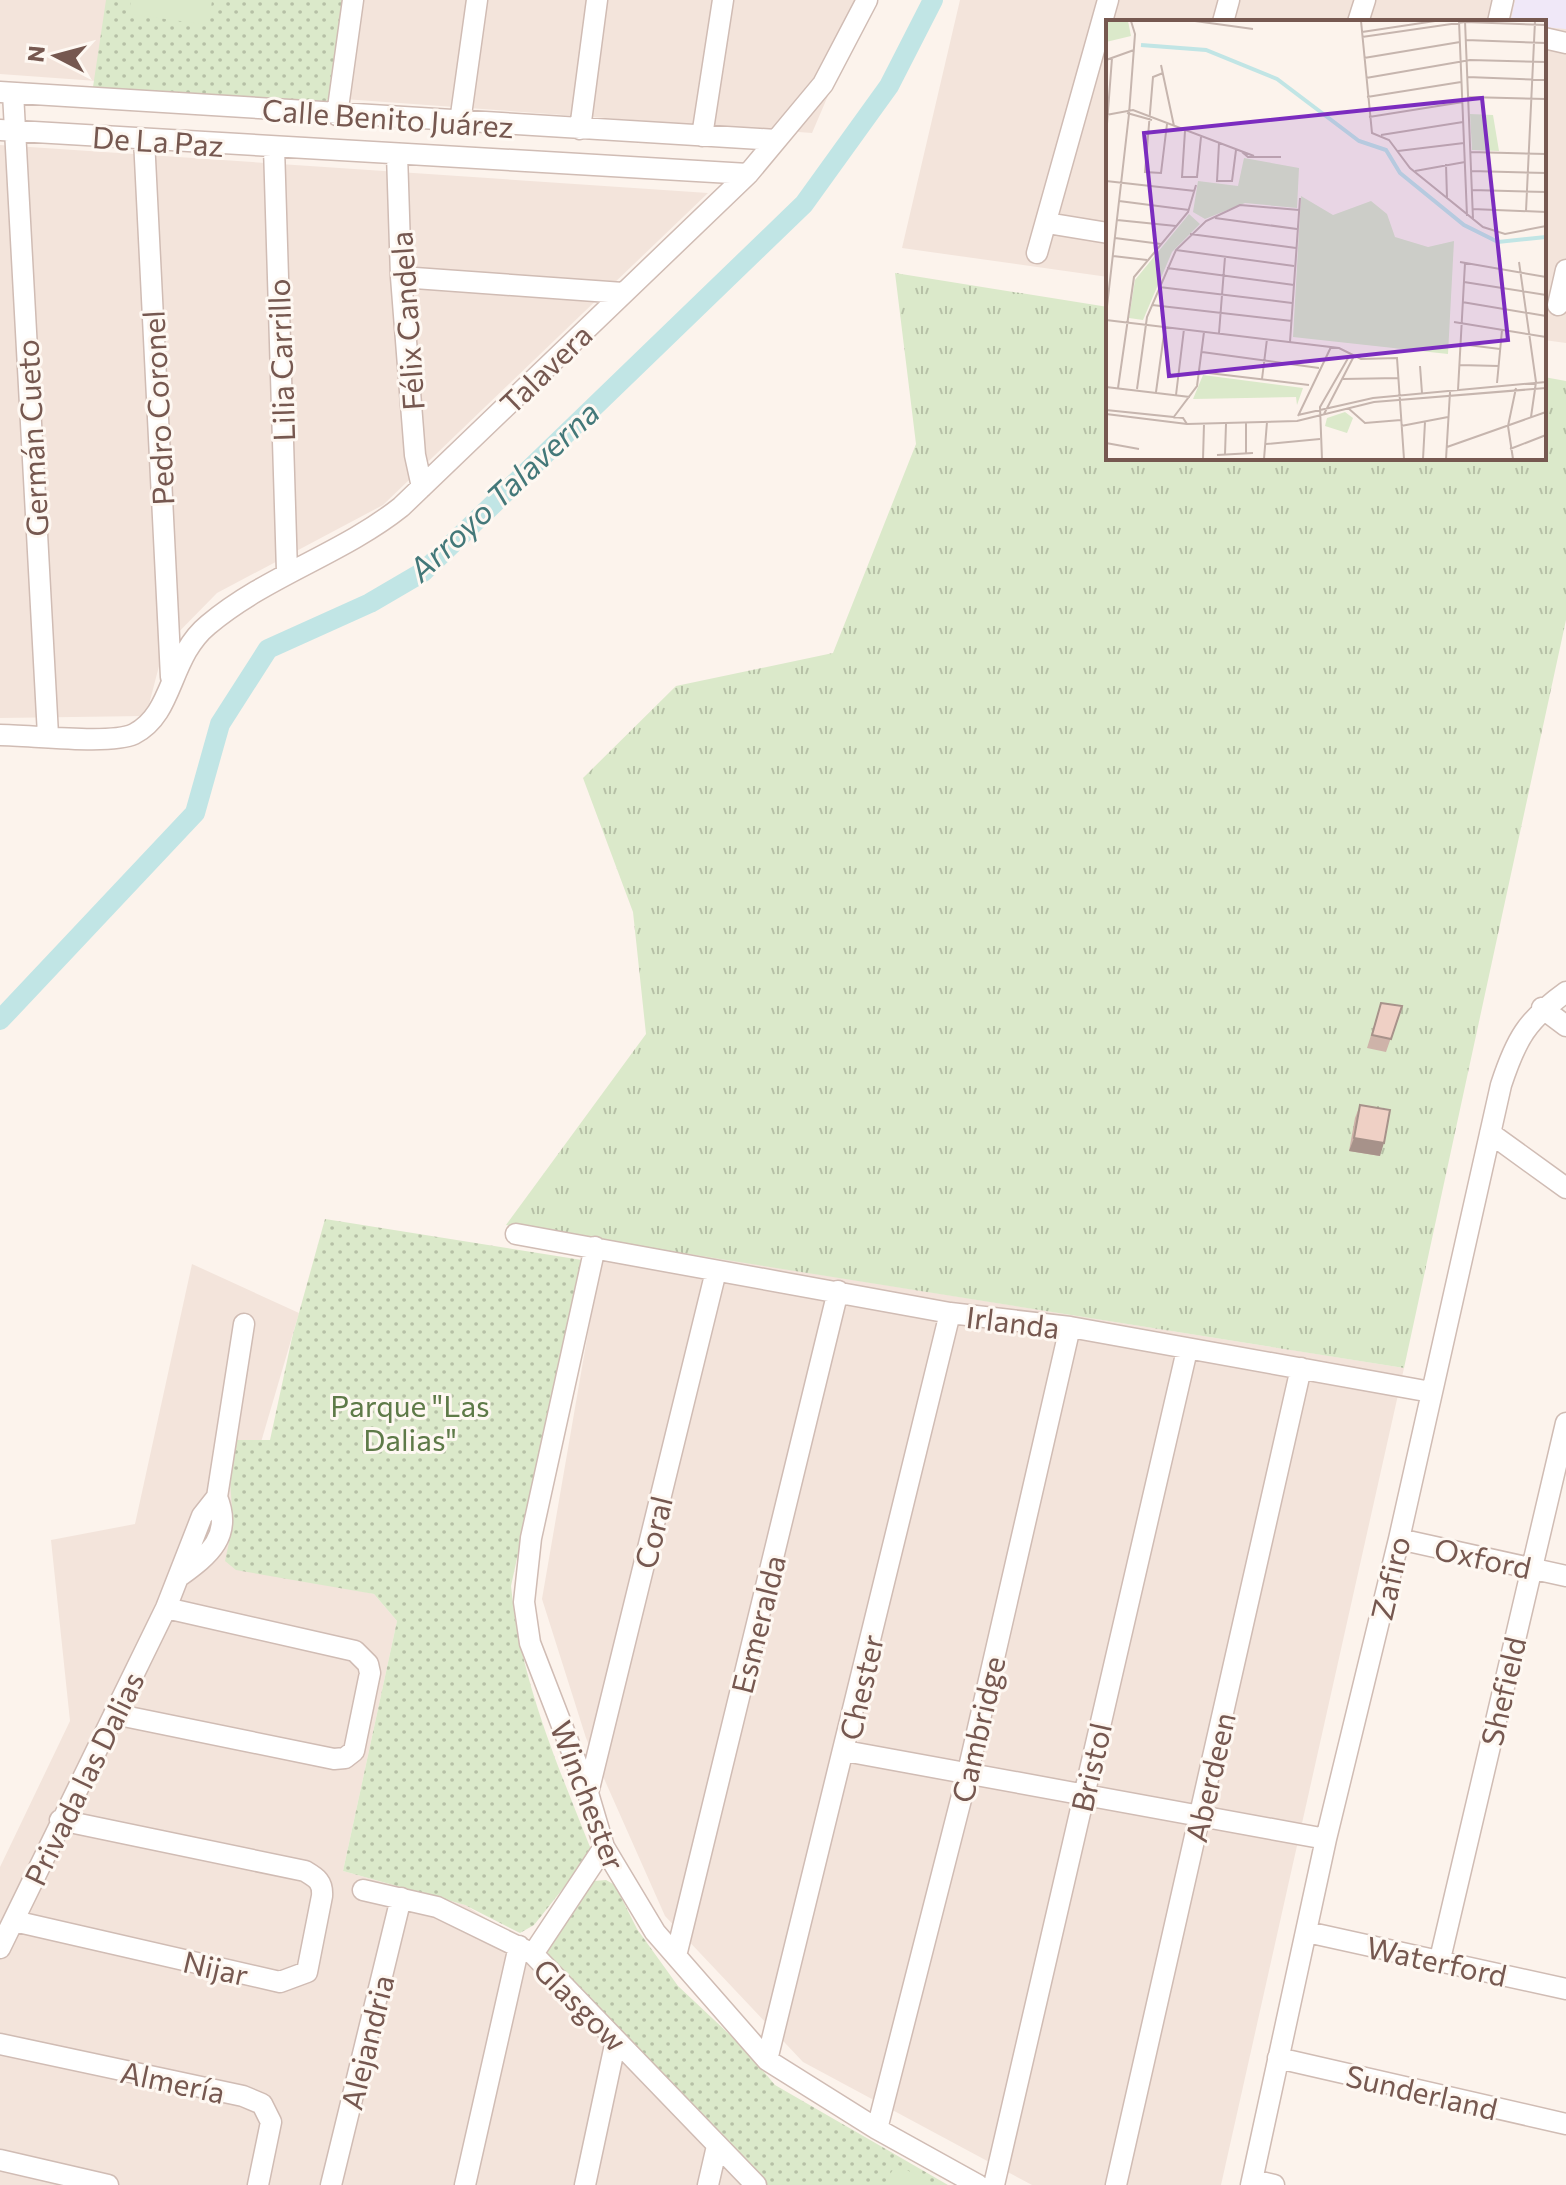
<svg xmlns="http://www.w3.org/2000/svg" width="1566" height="2185" font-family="Commissioner,sans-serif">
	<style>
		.residential { fill: #f3e4db }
		.education { fill: #f0e8f8 }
		.grass { fill: url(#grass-tufts) }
		.park { fill: url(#park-dots) }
		.garden { fill: #dbe9ca }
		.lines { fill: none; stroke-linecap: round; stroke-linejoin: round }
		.canal { stroke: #c1e5e5; stroke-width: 20 }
		.minor-casing { stroke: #d0bcb4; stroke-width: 23 }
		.minor { stroke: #fff; stroke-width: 20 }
		.wall { fill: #ceb3a9 }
		.shaded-wall { fill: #a7928a }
		.building { fill: #efd0c5; stroke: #a7928a; stroke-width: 2 }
		.labels { text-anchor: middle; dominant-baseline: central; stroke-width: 6; stroke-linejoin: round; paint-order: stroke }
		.street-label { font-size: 30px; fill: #765850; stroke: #fef8f2 }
		.park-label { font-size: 30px; fill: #5e7a48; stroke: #fef8f2 }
		.water-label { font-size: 32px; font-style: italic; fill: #437879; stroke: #fef8f2 }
		.inset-river { fill: none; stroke: #c1e5e5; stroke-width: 4 }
		.inset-road { fill: none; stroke: #c6b5ae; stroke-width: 2 }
		.view { fill: #7b2cbf; fill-opacity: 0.15; stroke: #7b2cbf; stroke-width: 4 }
		.inset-edge { fill: none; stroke: #765850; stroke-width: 4 }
	</style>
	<defs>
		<pattern id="grass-tufts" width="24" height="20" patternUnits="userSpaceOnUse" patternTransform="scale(2)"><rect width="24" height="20" fill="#dbe9ca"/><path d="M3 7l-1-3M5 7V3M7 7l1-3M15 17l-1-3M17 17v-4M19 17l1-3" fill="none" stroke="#b6c0a6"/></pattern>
		<pattern id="park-dots" width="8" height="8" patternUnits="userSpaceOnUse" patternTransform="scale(2)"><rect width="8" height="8" fill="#dbe9ca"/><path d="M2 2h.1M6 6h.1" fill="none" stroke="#b6c0a6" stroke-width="1.8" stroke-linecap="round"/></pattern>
	</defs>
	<rect width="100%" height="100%" fill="#fcf3ec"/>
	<!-- residential -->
	<path class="residential" d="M 0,0 L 869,0 L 812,133 L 0,74 Z
		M 960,0 L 1566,0 L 1566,343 L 1544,340 L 1544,22 L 1108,22 L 1108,277 L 902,248 Z
		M 0,145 L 708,193 L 383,505 L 217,593 L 164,647 L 146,716 L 0,718 Z
		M 604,1240 L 1404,1368 L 1221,2185 L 1032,2185 L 803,2062 L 665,1916 L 586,1738 L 542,1599 Z
		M 192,1264 L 299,1313 L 226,1561 L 374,1594 L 397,1621 L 343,1871 L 465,1905 L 551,1959 L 783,2185 L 0,2185 L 0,1867 L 70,1721 L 51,1540 L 135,1524 Z"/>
	<!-- education -->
	<path class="education" d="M 1515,0 L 1566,0 L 1566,29 L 1544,27 L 1544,22 L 1511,20 Z"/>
	<!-- grass -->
	<path class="grass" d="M 895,273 L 1108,307 L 1108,458 L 1544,458 L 1544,377 L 1566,381 L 1566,620 L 1404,1368 L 506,1225 L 646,1034 L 633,912 L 583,778 L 676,686 L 833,653 L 916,444 Z"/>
	<!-- park -->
	<path class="park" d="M 106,0 L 346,0 L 335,87 L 326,102 L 93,87 Z
		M 325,1219 L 582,1260 L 511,1586 C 520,1679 558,1766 592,1852 L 534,1925 L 520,1933 L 465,1905 L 343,1871 L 397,1621 L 374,1594 L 236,1570 L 225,1561 L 233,1524 L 229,1465 L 237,1440 L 270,1440 L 292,1338 Z
		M 606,1880 L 615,1885 L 637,1929 L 678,1986 L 744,2048 L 775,2085 L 948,2185 L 766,2185 L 544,1952 L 594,1881 Z"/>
	<!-- garden -->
	<path class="garden" d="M 131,0 L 212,0 L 209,25 L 129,14 Z
		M 896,2164 L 934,2185 L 884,2185 Z"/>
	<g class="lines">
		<!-- canal -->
		<path class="canal" d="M 0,1020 L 195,813 L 220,724 L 268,649 L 370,603 L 423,572 L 804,204 L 889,86 L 933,0"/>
		<defs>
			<path id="minor" d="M 1223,22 L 1229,0
				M 1358,22 L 1365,0
				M 1498,22 L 1503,0
				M 1544,38 L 1566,43
				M 0,92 L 776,140
				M 13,93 L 48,735
				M 337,115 L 353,0
				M 460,122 L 477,0
				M 580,129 L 597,0
				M 0,130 L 748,174
				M 702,136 L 723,0
				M 144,139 L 171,677
				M 274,147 L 287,572
				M 397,154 L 401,277 L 415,455 L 422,487
				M 1047,223 L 1108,233
				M 1037,253 L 1108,0
				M 401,277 L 623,293
				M 1558,305 L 1566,270
				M 0,735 C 30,735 111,745 134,734 C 174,714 169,657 208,625 C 266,576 342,554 401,507 L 748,174 L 823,84 L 867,0
				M 1542,1008 L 1566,1026
				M 1490,1133 L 1566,1188
				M 516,1234 L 950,1313 L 1070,1327 L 1431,1392
				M 595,1247 L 531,1538 L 524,1602 L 530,1643 L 588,1793 L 604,1847 L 655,1932 L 767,2060 L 877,2129 L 978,2185
				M 1399,1539 L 1566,1576
				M 180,1576 C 209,1555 233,1536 217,1497 L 244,1324
				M 114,1714 L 334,1759 L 345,1758 L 354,1751 L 370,1673 L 368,1664 L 355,1651 L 166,1608
				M 845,1751 L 1326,1839
				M 588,1793 L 716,1271
				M 363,1890 L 437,1907 L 533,1954 L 756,2185
				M 14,1921 L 280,1982 L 307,1972 L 322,1896 C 323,1882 317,1878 305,1871 L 60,1820
				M 1307,1932 L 1566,1989
				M 0,1948 L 166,1608 L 202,1516 L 217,1497
				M 533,1954 L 604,1847
				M 676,1956 L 838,1291
				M 1440,1959 L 1566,1423
				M 0,2044 L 243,2096 L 262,2104 L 271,2122 L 258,2185
				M 1278,2058 L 1566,2124
				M 767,2060 L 950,1313
				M 877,2129 L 967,1776 L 1070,1327
				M 0,2160 L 108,2185
				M 1253,2180 L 1274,2185
				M 331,2185 L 401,1898
				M 465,2185 L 519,1946
				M 585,2185 L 616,2040
				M 708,2185 L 717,2146
				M 994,2185 L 1187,1350
				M 1116,2185 L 1301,1368
				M 1251,2185 L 1326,1839 L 1399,1539 L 1501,1085 C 1516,1039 1527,1020 1566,992"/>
		</defs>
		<!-- minor casing -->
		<use href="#minor" class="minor-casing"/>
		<!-- minor -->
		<use href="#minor" class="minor"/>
	</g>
	<!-- wall -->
	<path class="wall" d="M 1381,1003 L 1402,1006 L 1386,1052 L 1367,1048 Z
		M 1360,1105 L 1380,1156 L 1349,1151 L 1355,1118 Z"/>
	<!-- shaded-wall -->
	<path class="shaded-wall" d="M 1354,1138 L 1384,1143 L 1380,1156 L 1349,1151 Z"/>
	<!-- building -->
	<path class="building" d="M 1381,1003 L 1402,1006 L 1391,1039 L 1372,1035 Z
		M 1360,1105 L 1390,1110 L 1384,1143 L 1354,1138 Z"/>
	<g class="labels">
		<!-- street labels -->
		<g class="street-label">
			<text transform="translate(388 117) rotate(4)">Calle Benito Juárez</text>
			<text transform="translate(158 140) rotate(4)">De La Paz</text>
			<text transform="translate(406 321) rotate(-94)">Félix Candela</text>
			<text transform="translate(280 360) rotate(-92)">Lilia Carrillo</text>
			<text transform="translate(545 368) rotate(-44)">Talavera</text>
			<text transform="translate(157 408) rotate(-93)">Pedro Coronel</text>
			<text transform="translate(31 438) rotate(-93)">Germán Cueto</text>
			<text transform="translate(1013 1321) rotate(7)">Irlanda</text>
			<text transform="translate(652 1532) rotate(-76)">Coral</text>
			<text transform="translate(1483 1557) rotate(12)">Oxford</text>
			<text transform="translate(1389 1578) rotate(-77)">Zafiro</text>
			<text transform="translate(757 1624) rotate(-76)">Esmeralda</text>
			<text transform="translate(860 1687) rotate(-77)">Chester</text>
			<text transform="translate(1502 1691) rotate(-77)">Shefield</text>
			<text transform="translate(977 1729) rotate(-77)">Cambridge</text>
			<text transform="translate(1090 1767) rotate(-77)">Bristol</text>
			<text transform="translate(1209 1777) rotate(-77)">Aberdeen</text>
			<text transform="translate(83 1778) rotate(-64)">Privada las Dalias</text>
			<text transform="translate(589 1795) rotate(69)">Winchester</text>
			<text transform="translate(1437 1960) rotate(12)">Waterford</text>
			<text transform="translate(216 1967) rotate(13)">Nijar</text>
			<text transform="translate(581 2004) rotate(45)">Glasgow</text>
			<text transform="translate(366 2042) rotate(-76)">Alejandria</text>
			<text transform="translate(173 2081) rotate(12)">Almería</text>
			<text transform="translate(1422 2091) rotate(13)">Sunderland</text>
		</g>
		<!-- park labels -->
		<g class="park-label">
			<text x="410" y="1404">Parque "Las<tspan x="410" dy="34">Dalias"</tspan></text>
		</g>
		<!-- water labels -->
		<g class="water-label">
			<text transform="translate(503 490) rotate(-43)">Arroyo Talaverna</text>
		</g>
	</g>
	<!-- overview -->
	<g transform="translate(1106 20)">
		<rect width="440" height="440" fill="#fcf3ec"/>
		<path d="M 195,176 L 227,195 L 265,181 L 281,194 L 289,217 L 322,227 L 348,221 L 342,334 L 187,317 Z" fill="#dbe9ca"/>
		<path d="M 0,1 L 22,1 L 25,16 L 0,22 Z" fill="#dbe9ca"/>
		<path d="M 364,94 L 387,95 L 393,131 L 366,130 ZM 138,138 L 193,148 L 191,188 L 139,183 L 99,199 L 87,192 L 92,161 L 132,166 ZM 83,194 L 94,204 L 66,232 L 37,300 L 23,298 L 29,260 ZM 97,355 L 197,368 L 191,385 L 190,377 L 87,379 ZM 239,392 L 247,398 L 241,413 L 219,406 L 221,398 Z" fill="#dbe9ca"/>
		<path class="inset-river" d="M 35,25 L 100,30 L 171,59 L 253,121 L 280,130 L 294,153 L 358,205 L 392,222 L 440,217"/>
		<path class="inset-road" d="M 89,1 L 147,9M 255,1 L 266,113 L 283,120 L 304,148 L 377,207 L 399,214 L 440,206M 353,1 L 361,196M 359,1 L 367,199M 256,12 L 329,1M 256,17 L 359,2 L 440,5M 360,20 L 440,23M 258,38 L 354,22M 0,40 L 28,30M 55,45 L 68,106M 57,53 L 47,57 L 39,152 L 55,153 L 61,104M 361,57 L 440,60M 260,58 L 364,40 L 440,42M 261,77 L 355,62M 362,77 L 440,79M 21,93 L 46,100M 0,95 L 27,90 L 148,136M 263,97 L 357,82M 79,111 L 76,157 L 91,157 L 95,117M 275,115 L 357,102M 0,117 L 6,38M 113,123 L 111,161 L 126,161 L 130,130M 292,131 L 358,123M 136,132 L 142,137 L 175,137M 364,132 L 440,134M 340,144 L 341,178M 309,151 L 359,142M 365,151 L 440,153M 0,161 L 89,171M 366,170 L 440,172M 13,181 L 83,190M 366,189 L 440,192M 420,191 L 429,1M 109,198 L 191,209M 11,200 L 70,206M 84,214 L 190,228M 9,218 L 55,224M 70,230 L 188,246M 7,236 L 41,240M 354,242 L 440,257M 413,242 L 430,362 L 425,397M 61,248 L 188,265M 358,262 L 440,275M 53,267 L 186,283M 356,282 L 440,296M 46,285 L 186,301M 0,295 L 23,94 L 29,14 L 25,1M 0,300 L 233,328 L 255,339 L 291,338 L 298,439M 348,302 L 440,317M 113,313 L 119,237M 184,322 L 194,178M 354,324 L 394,329M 96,332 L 213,348M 353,345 L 393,346M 314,346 L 316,373M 94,352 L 203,365M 156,359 L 161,319M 237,359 L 293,358M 391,363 L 396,310M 0,367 L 84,377M 12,368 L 28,257 L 82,192 L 90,165M 31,369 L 41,297 L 70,230 L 100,201 L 134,185 L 193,190M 352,370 L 359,243M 50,372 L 59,307M 70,375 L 78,309M 242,388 L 259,403 L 295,400M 0,390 L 77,398 L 81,404M 0,394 L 81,404 L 191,401 L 268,382 L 440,368M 218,394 L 248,336M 192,395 L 267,378 L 440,362M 192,396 L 225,327M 67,398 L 91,366 L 98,312M 140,403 L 140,433M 295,406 L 342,397M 0,423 L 33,429M 160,424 L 214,419M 341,427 L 440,392M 404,429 L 440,415M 119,434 L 120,404M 111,435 L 147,433M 97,439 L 98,404M 158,439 L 161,402M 216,439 L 214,387 L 245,333M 317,439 L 319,402M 340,439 L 344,372M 407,439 L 402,406 L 410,368"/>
		<path class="view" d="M 376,78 L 402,320 L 63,356 L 38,113 Z"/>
		<rect width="440" height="440" class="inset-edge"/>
	</g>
	<!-- north arrow -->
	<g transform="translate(56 56) rotate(276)" stroke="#fef8f2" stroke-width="6" paint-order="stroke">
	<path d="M0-6L14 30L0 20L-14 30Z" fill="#765850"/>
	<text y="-12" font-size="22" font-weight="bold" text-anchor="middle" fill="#765850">N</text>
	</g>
</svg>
